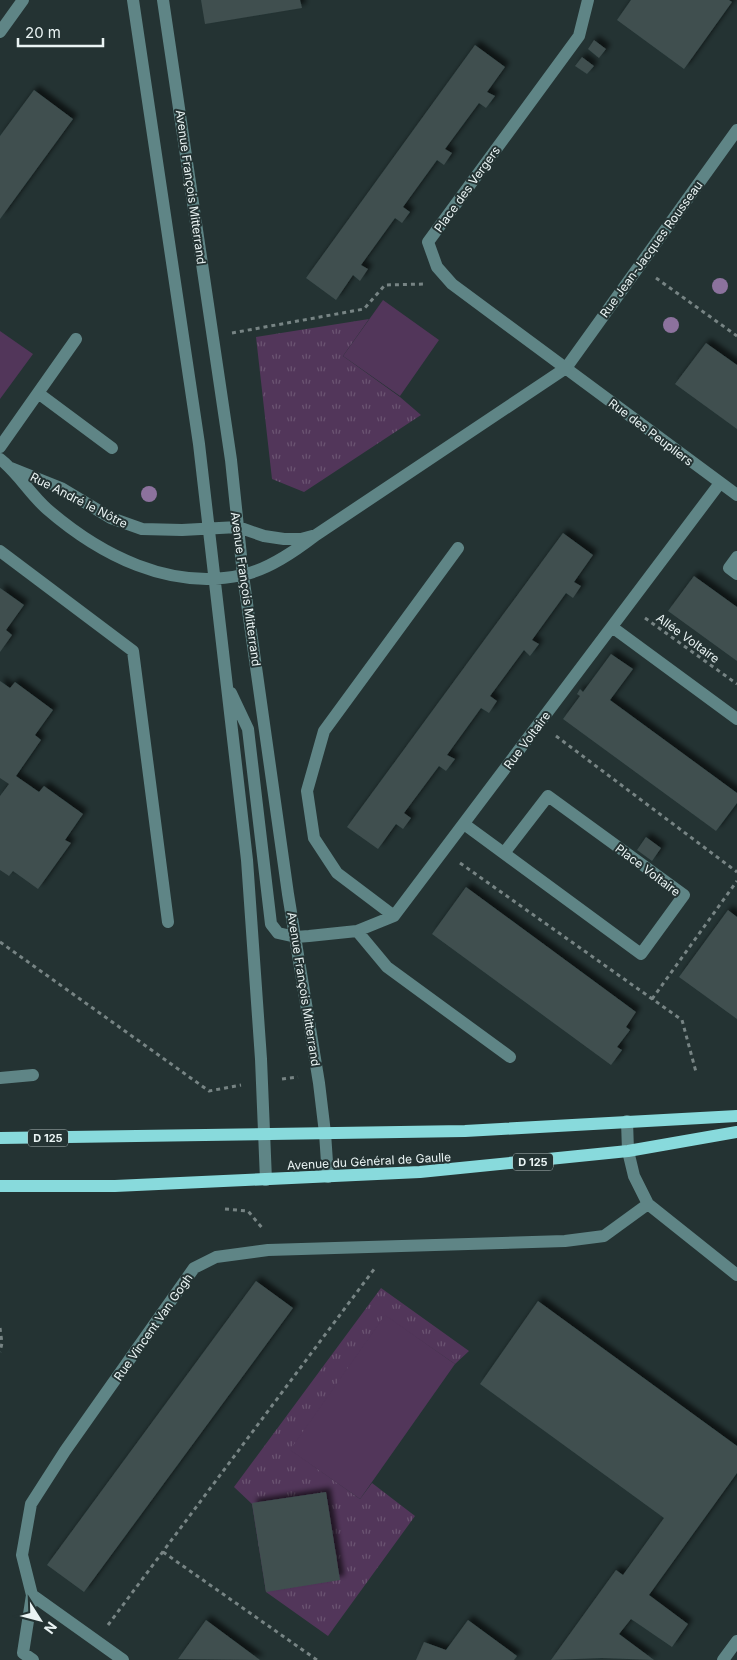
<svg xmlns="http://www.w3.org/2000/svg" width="737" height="1660" font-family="Inter,sans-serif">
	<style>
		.grass { fill: url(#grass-tufts) }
		.pitch { fill: #52365a }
		.building { fill: #3f4f4f; filter: url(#shadow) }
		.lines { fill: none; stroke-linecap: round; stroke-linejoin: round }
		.path { stroke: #778484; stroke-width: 3; stroke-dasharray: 4 4; stroke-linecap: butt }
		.minor { stroke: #5f8586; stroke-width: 12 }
		.major { stroke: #88dadc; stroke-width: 12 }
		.tree { fill: #8c729d }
		.labels { text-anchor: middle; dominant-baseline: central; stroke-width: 4; stroke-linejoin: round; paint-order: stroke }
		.shield { fill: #243333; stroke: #afbaba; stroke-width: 1 }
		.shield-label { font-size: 11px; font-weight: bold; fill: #eaf4f4 }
		.street-label { font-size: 12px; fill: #eaf4f4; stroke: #243333 }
	</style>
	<defs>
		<pattern id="grass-tufts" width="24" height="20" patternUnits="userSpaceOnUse" patternTransform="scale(1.25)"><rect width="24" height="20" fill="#52365a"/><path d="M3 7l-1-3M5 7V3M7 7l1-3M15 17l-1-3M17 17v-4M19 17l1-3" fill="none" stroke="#6b5472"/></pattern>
		<filter id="shadow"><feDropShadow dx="4.5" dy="-4.5" stdDeviation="2.5" flood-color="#0009"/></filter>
	</defs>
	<rect width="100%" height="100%" fill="#243333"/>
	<!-- grass -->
	<path class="grass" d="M 369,319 L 343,356 L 400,397 L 421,415 L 304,492 L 272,479 L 256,337 Z
		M 381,1288 L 469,1351 L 455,1364 L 385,1316 L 291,1450 L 360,1499 L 372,1483 L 415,1516 L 328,1636 L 266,1592 L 252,1504 L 234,1487 Z"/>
	<!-- pitch -->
	<path class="pitch" d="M 383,300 L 439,340 L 400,396 L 343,356 Z
		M 0,331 L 33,354 L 0,399 Z
		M 385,1315 L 455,1364 L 360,1499 L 290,1450 Z"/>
	<!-- building -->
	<path class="building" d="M 201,0 L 300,0 L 302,8 L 205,24 Z
		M 631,0 L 729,0 L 732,2 L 684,69 L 617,20 Z
		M 594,40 L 606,49 L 599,58 L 588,49 Z
		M 475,45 L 505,67 L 487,92 L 495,96 L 486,108 L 479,103 L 445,149 L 452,153 L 444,165 L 437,160 L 403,207 L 410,212 L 402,223 L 395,218 L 361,265 L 368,269 L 360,281 L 353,275 L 336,300 L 306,278 Z
		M 582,57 L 594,66 L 587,74 L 575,66 Z
		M 34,90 L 73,119 L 0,219 L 0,136 Z
		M 706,343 L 737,365 L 737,429 L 675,384 Z
		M 563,533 L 593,555 L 574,582 L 581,586 L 573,598 L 566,593 L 532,640 L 539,644 L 530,656 L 524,650 L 490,696 L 497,701 L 489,713 L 481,708 L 447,755 L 455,759 L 446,771 L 439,766 L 404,813 L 411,818 L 403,829 L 396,824 L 378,849 L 347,827 Z
		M 694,576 L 737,607 L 737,661 L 668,611 Z
		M 0,588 L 24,605 L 6,630 L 12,635 L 0,652 Z
		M 611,654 L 633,669 L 610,700 L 737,793 L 737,803 L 716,831 L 563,719 L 580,696 L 577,694 L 580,689 L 583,692 Z
		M 0,681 L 10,688 L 15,682 L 53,710 L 35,735 L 41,740 L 16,776 L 39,792 L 44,786 L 83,814 L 65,840 L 71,843 L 38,889 L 13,871 L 9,876 L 0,870 L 0,796 L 9,784 L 0,778 Z
		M 646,837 L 661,848 L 652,861 L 637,850 Z
		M 466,887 L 636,1012 L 626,1027 L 630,1030 L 617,1047 L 622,1050 L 611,1065 L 432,934 Z
		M 728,910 L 737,917 L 737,1019 L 679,977 Z
		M 256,1281 L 293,1308 L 84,1592 L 47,1565 Z
		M 538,1301 L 737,1446 L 737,1473 L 649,1595 L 688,1624 L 672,1647 L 631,1619 L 619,1634 L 654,1660 L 602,1658 L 551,1660 L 616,1570 L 623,1575 L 664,1518 L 480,1384 Z
		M 326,1492 L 340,1580 L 266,1592 L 252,1503 Z
		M 206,1620 L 260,1660 L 178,1659 Z
		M 468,1620 L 517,1656 L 514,1660 L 416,1660 L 424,1642 L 446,1650 Z"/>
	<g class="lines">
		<!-- path -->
		<path class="path" d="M 656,278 L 737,336
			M 232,333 L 364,309 L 385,285 L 425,284
			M 645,618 L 737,684
			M 556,736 L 737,872
			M 460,863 L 682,1020 L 696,1072
			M 0,942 L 209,1091 L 241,1085
			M 652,999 L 737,881
			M 282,1079 L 298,1077
			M 225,1209 L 248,1211 L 263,1229
			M 0,1328 L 2,1343 L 0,1352
			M 163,1552 L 317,1660
			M 108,1625 L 375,1268"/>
		<!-- minor -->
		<path class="minor" d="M 133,0 L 199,444 L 247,860 L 261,1059 L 266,1180
			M 163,0 L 231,460 L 243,575 L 288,894 L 319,1083 L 325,1133 L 328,1177
			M 588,0 L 579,36 L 428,242 L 437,267 L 452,284 L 737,495
			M 0,32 L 23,0
			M 38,393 L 112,448
			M 0,447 L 76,339
			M 0,459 C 18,473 30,494 47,509 C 100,555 170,591 242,575 C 268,570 295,551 316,535 L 301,539 L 284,539 L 264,536 L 238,527 L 182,530 L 142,529 L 111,518 L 61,488 L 11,468
			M 316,535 L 566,368 L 737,130
			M 0,551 L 133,651 L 168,922
			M 737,557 L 729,568 L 737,574
			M 612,627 L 737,719
			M 231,693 L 248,729 L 271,924 L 278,933 L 296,937 L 309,936 L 357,931 L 394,916 L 720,483
			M 464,824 L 641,954 L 684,895 L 548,796 L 504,853
			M 394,916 L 337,873 L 314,838 L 307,791 L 324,731 L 458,548
			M 357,931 L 387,967 L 510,1057
			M 0,1078 L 33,1075
			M 627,1121 L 628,1151 L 634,1176 L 648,1204 L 737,1275
			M 32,1595 L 23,1653 L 33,1660
			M 123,1660 L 32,1595 L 22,1555 L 31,1504 L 65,1451 L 194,1268 L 216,1257 L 268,1250 L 565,1241 L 604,1236 L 648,1204
			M 723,1660 L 737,1641"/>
		<!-- major -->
		<path class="major" d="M 0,1138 L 465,1131 L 737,1116
			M 0,1186 L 115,1186 L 420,1172 L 628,1151 L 737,1132"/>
	</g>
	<!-- trees -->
	<g class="tree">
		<circle cx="720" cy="286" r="8"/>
		<circle cx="671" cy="325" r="8"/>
		<circle cx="149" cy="494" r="8"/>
	</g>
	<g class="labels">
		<!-- shield labels -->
		<g class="shield">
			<rect x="28" y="1129.5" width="40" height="17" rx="4"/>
			<rect x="513" y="1153.5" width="40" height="17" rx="4"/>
		</g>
		<g class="shield-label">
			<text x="48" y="1138">D 125</text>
			<text x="533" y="1162">D 125</text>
		</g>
		<!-- street labels -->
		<g class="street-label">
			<text transform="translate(191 187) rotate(82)">Avenue François Mitterrand</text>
			<text transform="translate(467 189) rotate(-54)">Place des Vergers</text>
			<text transform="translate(651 249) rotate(-54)">Rue Jean-Jacques Rousseau</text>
			<text transform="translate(651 432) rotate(37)">Rue des Peupliers</text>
			<text transform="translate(79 500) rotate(27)">Rue André le Nôtre</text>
			<text transform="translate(246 589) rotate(82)">Avenue François Mitterrand</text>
			<text transform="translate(688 638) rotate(36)">Allée Voltaire</text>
			<text transform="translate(527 740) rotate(-53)">Rue Voltaire</text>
			<text transform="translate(648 870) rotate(37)">Place Voltaire</text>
			<text transform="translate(304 989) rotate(81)">Avenue François Mitterrand</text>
			<text transform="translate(369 1161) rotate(-3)">Avenue du Général de Gaulle</text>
			<text transform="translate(153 1327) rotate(-55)">Rue Vincent Van Gogh</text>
		</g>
	</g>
	<!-- north arrow -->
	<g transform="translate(40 1620) rotate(126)" stroke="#243333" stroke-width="4" paint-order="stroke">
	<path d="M0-4L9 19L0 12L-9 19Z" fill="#eaf4f4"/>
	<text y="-8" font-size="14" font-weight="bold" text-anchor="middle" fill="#eaf4f4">N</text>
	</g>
	<!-- scale -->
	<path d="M18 38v8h85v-8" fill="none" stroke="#eaf4f4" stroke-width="2.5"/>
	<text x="25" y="38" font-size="15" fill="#eaf4f4" stroke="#243333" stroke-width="4" paint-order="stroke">20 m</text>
</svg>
